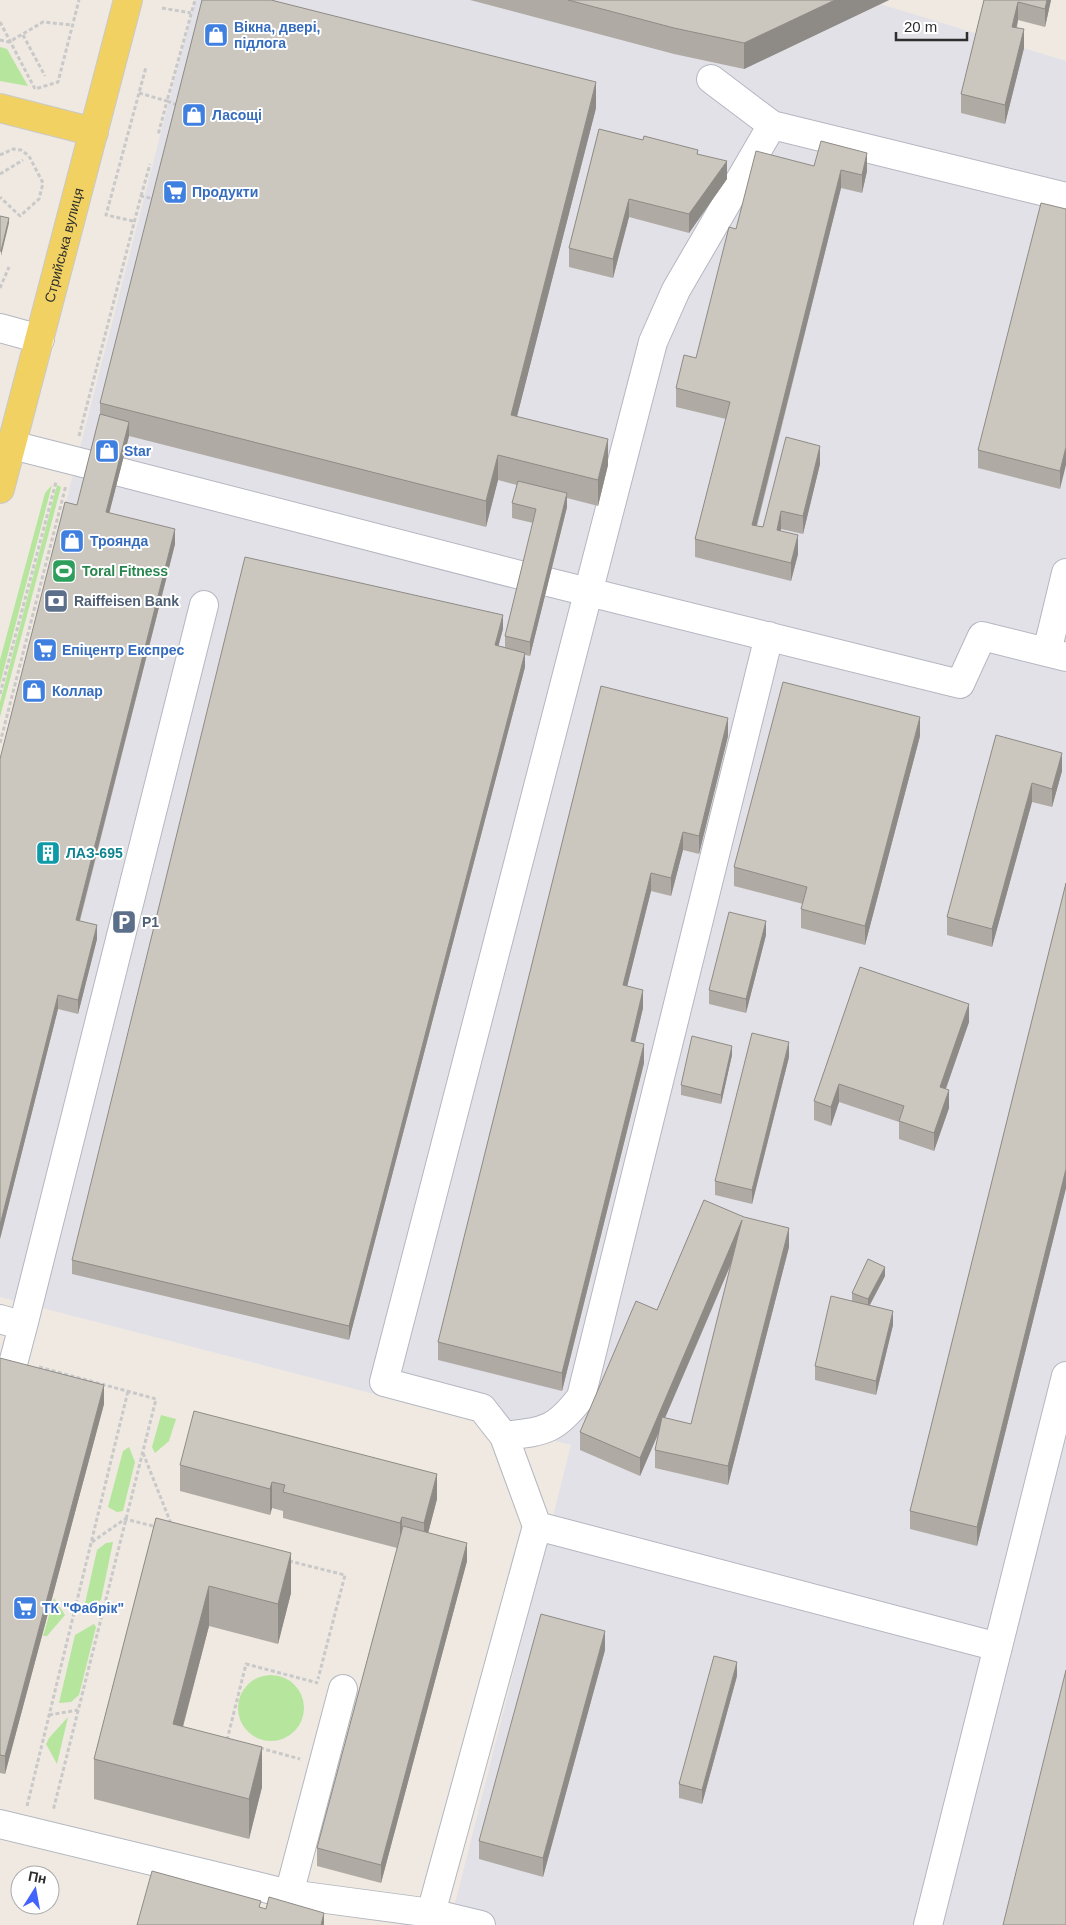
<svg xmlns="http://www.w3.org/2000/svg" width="1066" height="1925" font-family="Arial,sans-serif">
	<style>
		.industrial { fill: #e3e1e8 }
		.green { fill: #b6e59e }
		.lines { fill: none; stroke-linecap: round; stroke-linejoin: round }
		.minor-casing { stroke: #b4b7c1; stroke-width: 30 }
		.major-casing { stroke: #c9c9c9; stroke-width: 30 }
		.path { stroke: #c9c9c9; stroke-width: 3; stroke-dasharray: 4 2.5; stroke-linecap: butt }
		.minor { stroke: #fff; stroke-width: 28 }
		.major { stroke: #f2d163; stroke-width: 28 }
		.wall { fill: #afaba4; fill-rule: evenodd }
		.shaded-wall { fill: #8e8b86 }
		.building { fill: #cbc7bf; stroke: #8e8b86 }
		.labels { text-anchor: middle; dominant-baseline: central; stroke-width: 4; stroke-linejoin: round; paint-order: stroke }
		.shop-label { font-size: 14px; font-weight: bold; fill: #366cbe; stroke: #fff; text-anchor: start }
		.street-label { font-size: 14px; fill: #2e2e2e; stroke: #fff }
		.leisure-label { font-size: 14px; font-weight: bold; fill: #27864d; stroke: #fff; text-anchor: start }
		.service-label { font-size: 14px; font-weight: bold; fill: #4e5e75; stroke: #fff; text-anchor: start }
		.culture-label { font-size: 14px; font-weight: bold; fill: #0d838f; stroke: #fff; text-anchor: start }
	</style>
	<rect width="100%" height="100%" fill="#efe9e1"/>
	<!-- industrial -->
	<path class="industrial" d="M 195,0 L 867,0 L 1066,61 L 1066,1925 L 402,1925 L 406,1916 L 450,1923 L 571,1445 L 0,1297 L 0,759 Z"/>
	<!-- green -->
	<path class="green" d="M 0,47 L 7,49 L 28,86 L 0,81 Z
		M 52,485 L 0,684 L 0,660 L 45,493 Z
		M 57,485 L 61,487 L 0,717 L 0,702 Z
		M 161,1415 L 176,1419 L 169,1441 L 155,1453 L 152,1447 Z
		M 129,1447 L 135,1462 L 123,1511 L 117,1512 L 108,1507 L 123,1451 Z
		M 113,1542 L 101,1600 L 84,1608 L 97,1550 L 106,1543 Z
		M 54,1598 L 65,1615 L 47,1636 L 43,1636 Z
		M 94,1624 L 96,1627 L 79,1695 L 71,1702 L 59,1703 L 75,1635 Z
		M238 1708a33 33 0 1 1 66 0a33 33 0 1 1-66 0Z
		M 68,1717 L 57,1764 L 46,1744 L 49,1738 Z"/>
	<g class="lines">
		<defs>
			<path id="minor" d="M 711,79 L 772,125 L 1066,197
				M 0,328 L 40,339
				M 12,445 L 91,465
				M 120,472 L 524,576
				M 548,582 L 960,684 L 982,636 L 1066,657
				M 1047,652 L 1066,573
				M 0,1319 L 23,1326 L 204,605
				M 9,1379 L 23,1326
				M 504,1436 C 545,1431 555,1431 581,1397 L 769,636
				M 537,1526 L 504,1436 L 482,1408 L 384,1382 L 653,342 L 676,290 L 772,125
				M 0,1824 L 289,1894 L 343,1689
				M 289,1894 L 431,1913 L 537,1526 L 998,1647
				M 431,1913 L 481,1925
				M 928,1925 L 1066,1376"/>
			<g id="major">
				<path d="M 0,108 L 94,132"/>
				<path id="s1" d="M 0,489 L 128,0"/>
			</g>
		</defs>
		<!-- minor casing -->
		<use href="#minor" class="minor-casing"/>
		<!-- major casing -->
		<use href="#major" class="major-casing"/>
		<!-- path -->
		<path class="path" d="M 162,8 L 191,13
			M 0,22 L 35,89 L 58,82 L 79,0
			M 23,35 L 45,76
			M 0,40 L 9,42 L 43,22 L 72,25
			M 139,93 L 167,101 L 158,135
			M 177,105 L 167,101 L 195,0
			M 0,155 L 13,149 L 21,150 L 29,156 L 43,183 L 39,199 L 20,216 L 0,197
			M 0,174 L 23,160
			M 141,196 L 150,164
			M 133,221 L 106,215 L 146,67
			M 0,288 L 9,267
			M 79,436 L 141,196 L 154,199
			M 0,694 L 56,482
			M 0,743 L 66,485
			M 39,1367 L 156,1399 L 53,1811
			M 143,1453 L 172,1526
			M 92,1542 L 125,1519 L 157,1527
			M 289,1561 L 345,1575 L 318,1679
			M 49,1715 L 78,1710
			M 227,1740 L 246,1664 L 318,1683
			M 260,1748 L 300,1759
			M 27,1806 L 128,1391"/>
		<!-- minor -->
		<use href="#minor" class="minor"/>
		<!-- major -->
		<use href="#major" class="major"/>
	</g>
	<!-- wall -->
	<path class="wall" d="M 470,0 L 889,0 L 744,69 L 674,54 Z
		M 984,0 L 1051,0 L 1045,27 L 1018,20 L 1017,28 L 1024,48 L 1005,124 L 961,113 L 961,94 Z
		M 596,108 L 517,416 L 608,465 L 598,506 L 567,498 L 567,507 L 530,656 L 525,655 L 525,667 L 349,1340 L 72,1274 L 72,1260 L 503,629 L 498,646 L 505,647 L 505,636 L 533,523 L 512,518 L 512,503 L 517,485 L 498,480 L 486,527 L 129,436 L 109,513 L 175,544 L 80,921 L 97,939 L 78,1014 L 58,1009 L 0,1239 L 77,505 L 100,414 L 100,403 Z
		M 599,129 L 698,154 L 727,179 L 689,233 L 629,217 L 613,278 L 569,267 L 569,248 Z
		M 814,166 L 867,171 L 862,193 L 841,188 L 757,526 L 763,527 L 820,464 L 803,534 L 781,529 L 781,531 L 798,554 L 791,581 L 695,557 L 695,539 L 726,419 L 676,407 L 676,388 L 696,358 L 736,229 Z
		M 1066,209 L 1060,489 L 978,468 L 978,450 Z
		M 601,686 L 728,736 L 699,854 L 683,850 L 671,896 L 651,891 L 627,986 L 643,1008 L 635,1042 L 644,1063 L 562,1391 L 438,1360 L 438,1342 Z
		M 996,735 L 1062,771 L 1052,807 L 1032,802 L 992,947 L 947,935 L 947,917 Z
		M 920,736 L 865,945 L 801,928 L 801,909 L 803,904 L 734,886 L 734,867 Z
		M 1066,883 L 1066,1188 L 977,1546 L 910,1529 L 910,1511 Z
		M 766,935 L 746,1013 L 709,1004 L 709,990 Z
		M 860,967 L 969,1022 L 946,1089 L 949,1108 L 934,1151 L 899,1139 L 899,1122 L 839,1102 L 831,1126 L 814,1120 L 814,1101 Z
		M 732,1055 L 721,1104 L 681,1095 L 681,1085 Z
		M 789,1057 L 752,1204 L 715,1195 L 715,1181 Z
		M 704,1200 L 789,1247 L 728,1485 L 655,1468 L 655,1450 L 659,1432 L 640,1476 L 580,1450 L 580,1432 L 657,1310 ZM 731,1264 L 691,1424 L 665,1418 L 697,1344 Z
		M 885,1276 L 870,1305 L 893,1325 L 876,1395 L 815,1380 L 815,1366 L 852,1301 L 852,1293 Z
		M 0,1358 L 104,1404 L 5,1774 L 0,1773 Z
		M 180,1465 L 437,1499 L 428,1533 L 467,1561 L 381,1883 L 317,1866 L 317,1848 L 397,1548 L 283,1518 L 283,1511 L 272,1508 L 270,1515 L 180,1491 Z
		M 156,1518 L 291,1593 L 278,1644 L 209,1626 L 183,1727 L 262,1787 L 249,1839 L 94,1799 L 94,1759 Z
		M 605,1650 L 543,1877 L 479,1859 L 479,1841 Z
		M 737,1676 L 702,1804 L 679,1798 L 679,1784 Z"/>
	<!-- shaded-wall -->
	<path class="shaded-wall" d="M 835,0 L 889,0 L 744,69 L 744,43 Z
		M 1047,0 L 1051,0 L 1045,27 L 1045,9 Z
		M 1018,2 L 1018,20 L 1012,45 L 1012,27 Z
		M 1024,29 L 1024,48 L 1005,124 L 1005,105 Z
		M 596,82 L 596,108 L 511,440 L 511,415 Z
		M 867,153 L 867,171 L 862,193 L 862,175 Z
		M 727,161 L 727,179 L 689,233 L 689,214 Z
		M 841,170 L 841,188 L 752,543 L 752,525 Z
		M 629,199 L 629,217 L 613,278 L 613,259 Z
		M 9,218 L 9,223 L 1,256 L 1,251 Z
		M 129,422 L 129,436 L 106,526 L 106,512 Z
		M 608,439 L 608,465 L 598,506 L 598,480 Z
		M 820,446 L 820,464 L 803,534 L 803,516 Z
		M 1066,447 L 1066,465 L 1060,489 L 1060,471 Z
		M 498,455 L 498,480 L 486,527 L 486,501 Z
		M 567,493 L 567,507 L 530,656 L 530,642 Z
		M 781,511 L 781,529 L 777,548 L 777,530 Z
		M 175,529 L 175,544 L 76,934 L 76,920 Z
		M 798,535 L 798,554 L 791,581 L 791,563 Z
		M 503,615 L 503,629 L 495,659 L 495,645 Z
		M 525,653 L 525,667 L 349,1340 L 349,1326 Z
		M 920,717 L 920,736 L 865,945 L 865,926 Z
		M 728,718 L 728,736 L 699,854 L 699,836 Z
		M 1062,753 L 1062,771 L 1052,807 L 1052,789 Z
		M 1032,783 L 1032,802 L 992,947 L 992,929 Z
		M 683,832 L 683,850 L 671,896 L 671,878 Z
		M 651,873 L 651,891 L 623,1003 L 623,985 Z
		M 766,921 L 766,935 L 746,1013 L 746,999 Z
		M 97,925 L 97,939 L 78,1014 L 78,1000 Z
		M 643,990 L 643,1008 L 631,1059 L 631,1041 Z
		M 58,995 L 58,1009 L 0,1239 L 0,1225 Z
		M 969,1004 L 969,1022 L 940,1105 L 940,1087 Z
		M 789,1042 L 789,1057 L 752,1204 L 752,1190 Z
		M 644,1044 L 644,1063 L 562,1391 L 562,1373 Z
		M 732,1046 L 732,1055 L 721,1104 L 721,1095 Z
		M 839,1084 L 839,1102 L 831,1126 L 831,1107 Z
		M 949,1090 L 949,1108 L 934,1151 L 934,1133 Z
		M 1066,1169 L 1066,1188 L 977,1546 L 977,1527 Z
		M 742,1220 L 742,1238 L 640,1476 L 640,1458 Z
		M 789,1228 L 789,1247 L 728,1485 L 728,1466 Z
		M 885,1267 L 885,1276 L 868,1308 L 868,1299 Z
		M 893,1311 L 893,1325 L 876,1395 L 876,1381 Z
		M 104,1385 L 104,1404 L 5,1774 L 5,1756 Z
		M 437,1474 L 437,1499 L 424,1549 L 424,1523 Z
		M 272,1482 L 272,1508 L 270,1515 L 270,1489 Z
		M 402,1517 L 402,1543 L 400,1548 L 400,1523 Z
		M 467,1543 L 467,1561 L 381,1883 L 381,1865 Z
		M 291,1553 L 291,1593 L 278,1644 L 278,1604 Z
		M 209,1586 L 209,1626 L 173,1764 L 173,1724 Z
		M 605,1631 L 605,1650 L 543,1877 L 543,1858 Z
		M 737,1662 L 737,1676 L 702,1804 L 702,1790 Z
		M 262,1747 L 262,1787 L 249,1839 L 249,1799 Z
		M 324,1913 L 324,1925 L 321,1925 Z"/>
	<!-- building -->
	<path class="building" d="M 202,0 L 271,0 L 596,82 L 511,415 L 608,439 L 598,480 L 498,455 L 486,501 L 100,403 Z
		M 568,0 L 835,0 L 744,43 L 674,28 Z
		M 984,0 L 1047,0 L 1045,9 L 1018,2 L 1012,27 L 1024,29 L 1005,105 L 961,94 Z
		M 599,129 L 643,140 L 644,136 L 698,150 L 697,154 L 727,161 L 689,214 L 629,199 L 613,259 L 569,248 Z
		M 821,141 L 867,153 L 862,175 L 841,170 L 752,525 L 763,527 L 786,437 L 820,446 L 803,516 L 781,511 L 777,530 L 798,535 L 791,563 L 695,539 L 730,402 L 676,388 L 684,355 L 696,358 L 729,227 L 736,229 L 756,151 L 814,166 Z
		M 1041,203 L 1066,209 L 1066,447 L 1060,471 L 978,450 Z
		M 0,216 L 9,218 L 1,251 L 0,251 Z
		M 100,414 L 129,422 L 106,512 L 175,529 L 76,920 L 97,925 L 78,1000 L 58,995 L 0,1225 L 0,759 L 65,502 L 77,505 Z
		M 518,481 L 567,493 L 530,642 L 505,636 L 536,509 L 512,503 Z
		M 245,557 L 503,615 L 495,645 L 525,653 L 349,1326 L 72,1260 Z
		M 783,682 L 920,717 L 865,926 L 801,909 L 807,887 L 734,867 Z
		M 601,686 L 728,718 L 699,836 L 683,832 L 671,878 L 651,873 L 623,985 L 643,990 L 631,1041 L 644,1044 L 562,1373 L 438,1342 Z
		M 996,735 L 1062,753 L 1052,789 L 1032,783 L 992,929 L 947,917 Z
		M 1066,883 L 1066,1169 L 977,1527 L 910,1511 Z
		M 729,912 L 766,921 L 746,999 L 709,990 Z
		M 860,967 L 969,1004 L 940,1087 L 949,1090 L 934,1133 L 899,1121 L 904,1106 L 839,1084 L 831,1107 L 814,1101 Z
		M 752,1033 L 789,1042 L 752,1190 L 715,1181 Z
		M 692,1036 L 732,1046 L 721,1095 L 681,1085 Z
		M 704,1200 L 744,1217 L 789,1228 L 728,1466 L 655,1450 L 662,1417 L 691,1424 L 742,1220 L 640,1458 L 580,1432 L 636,1301 L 657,1310 Z
		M 868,1259 L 885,1267 L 868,1299 L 852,1293 Z
		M 831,1296 L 893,1311 L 876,1381 L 815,1366 Z
		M 0,1358 L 104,1385 L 5,1756 L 0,1755 Z
		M 194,1411 L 437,1474 L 424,1523 L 402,1517 L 400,1523 L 283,1492 L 285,1485 L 272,1482 L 270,1489 L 180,1465 Z
		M 156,1518 L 291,1553 L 278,1604 L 209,1586 L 173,1724 L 262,1747 L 249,1799 L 94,1759 Z
		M 403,1526 L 467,1543 L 381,1865 L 317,1848 Z
		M 541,1614 L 605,1631 L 543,1858 L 479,1841 Z
		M 714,1656 L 737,1662 L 702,1790 L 679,1784 Z
		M 1066,1670 L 1066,1925 L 1003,1925 Z
		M 152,1871 L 261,1901 L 259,1907 L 266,1909 L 269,1897 L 324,1913 L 321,1925 L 137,1925 Z"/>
	<!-- icons -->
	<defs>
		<symbol id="shop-square" viewBox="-11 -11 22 22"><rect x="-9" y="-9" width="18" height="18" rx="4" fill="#3f7fe0" stroke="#fff"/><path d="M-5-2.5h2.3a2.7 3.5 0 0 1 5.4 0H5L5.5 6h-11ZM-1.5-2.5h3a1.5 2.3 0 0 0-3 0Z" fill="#fff"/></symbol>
		<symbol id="supermarket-square" viewBox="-11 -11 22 22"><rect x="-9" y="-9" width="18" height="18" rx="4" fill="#3f7fe0" stroke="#fff"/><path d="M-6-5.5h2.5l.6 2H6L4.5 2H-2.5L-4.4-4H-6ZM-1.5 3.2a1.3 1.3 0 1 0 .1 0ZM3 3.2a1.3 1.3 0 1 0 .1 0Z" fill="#fff"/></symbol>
		<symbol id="stadium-square" viewBox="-11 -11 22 22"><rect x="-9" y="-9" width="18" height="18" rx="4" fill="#2e9e5b" stroke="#fff"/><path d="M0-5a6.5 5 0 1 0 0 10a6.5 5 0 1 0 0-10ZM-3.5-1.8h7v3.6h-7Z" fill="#fff"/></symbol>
		<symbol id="bank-square" viewBox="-11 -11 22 22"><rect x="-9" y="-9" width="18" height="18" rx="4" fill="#5c6f8a" stroke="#fff"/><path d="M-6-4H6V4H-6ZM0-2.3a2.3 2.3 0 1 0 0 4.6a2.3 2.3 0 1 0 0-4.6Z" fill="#fff"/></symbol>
		<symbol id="building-square" viewBox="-11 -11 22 22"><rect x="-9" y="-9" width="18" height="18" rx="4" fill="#0f9aa8" stroke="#fff"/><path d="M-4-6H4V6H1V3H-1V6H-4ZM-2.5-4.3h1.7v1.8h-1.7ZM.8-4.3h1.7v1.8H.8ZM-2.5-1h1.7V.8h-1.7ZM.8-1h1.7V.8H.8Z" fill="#fff"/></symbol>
		<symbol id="parking-square" viewBox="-11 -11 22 22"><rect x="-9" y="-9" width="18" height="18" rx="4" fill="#5c6f8a" stroke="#fff"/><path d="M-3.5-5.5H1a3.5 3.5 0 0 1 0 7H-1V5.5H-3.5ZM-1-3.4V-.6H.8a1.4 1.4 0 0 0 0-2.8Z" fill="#fff"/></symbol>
	</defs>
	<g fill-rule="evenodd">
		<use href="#shop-square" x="202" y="21" width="28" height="28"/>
		<use href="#shop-square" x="180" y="101" width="28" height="28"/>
		<use href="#supermarket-square" x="161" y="178" width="28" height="28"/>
		<use href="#shop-square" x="93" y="437" width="28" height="28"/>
		<use href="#shop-square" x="58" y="527" width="28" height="28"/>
		<use href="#stadium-square" x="50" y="557" width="28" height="28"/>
		<use href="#bank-square" x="42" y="587" width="28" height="28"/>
		<use href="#supermarket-square" x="31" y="636" width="28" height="28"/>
		<use href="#shop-square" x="20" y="677" width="28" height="28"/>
		<use href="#building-square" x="34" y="839" width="28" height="28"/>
		<use href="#parking-square" x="110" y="908" width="28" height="28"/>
		<use href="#supermarket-square" x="11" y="1594" width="28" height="28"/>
	</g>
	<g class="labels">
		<!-- shop labels -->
		<g class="shop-label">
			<text x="234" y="27">Вікна, двері,<tspan x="234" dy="16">підлога</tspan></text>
			<text x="212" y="115">Ласощі</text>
			<text x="192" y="192">Продукти</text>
			<text x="124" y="451">Star</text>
			<text x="90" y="541">Троянда</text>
			<text x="62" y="650">Епіцентр Експрес</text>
			<text x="52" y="691">Коллар</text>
			<text x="42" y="1608">ТК "Фабрік"</text>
		</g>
		<!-- street labels -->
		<g class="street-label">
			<text stroke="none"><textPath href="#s1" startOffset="252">Стрийська вулиця</textPath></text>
		</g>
		<!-- leisure labels -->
		<g class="leisure-label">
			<text x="82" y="571">Toral Fitness</text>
		</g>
		<!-- service labels -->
		<g class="service-label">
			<text x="74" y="601">Raiffeisen Bank</text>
			<text x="142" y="922">P1</text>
		</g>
		<!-- culture labels -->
		<g class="culture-label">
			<text x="66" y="853">ЛАЗ-695</text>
		</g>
	</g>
	<!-- north arrow -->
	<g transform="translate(35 1890) rotate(11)"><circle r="24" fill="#ffffff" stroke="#ababab"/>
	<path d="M0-4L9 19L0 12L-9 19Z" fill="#4264fb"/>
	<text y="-8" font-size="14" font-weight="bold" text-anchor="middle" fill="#2e2e2e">Пн</text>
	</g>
	<!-- scale -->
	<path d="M896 32v8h71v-8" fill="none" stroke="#2e2e2e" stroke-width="2.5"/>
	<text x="904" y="32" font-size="15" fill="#2e2e2e" stroke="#ffffff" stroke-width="4" paint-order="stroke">20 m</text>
</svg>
